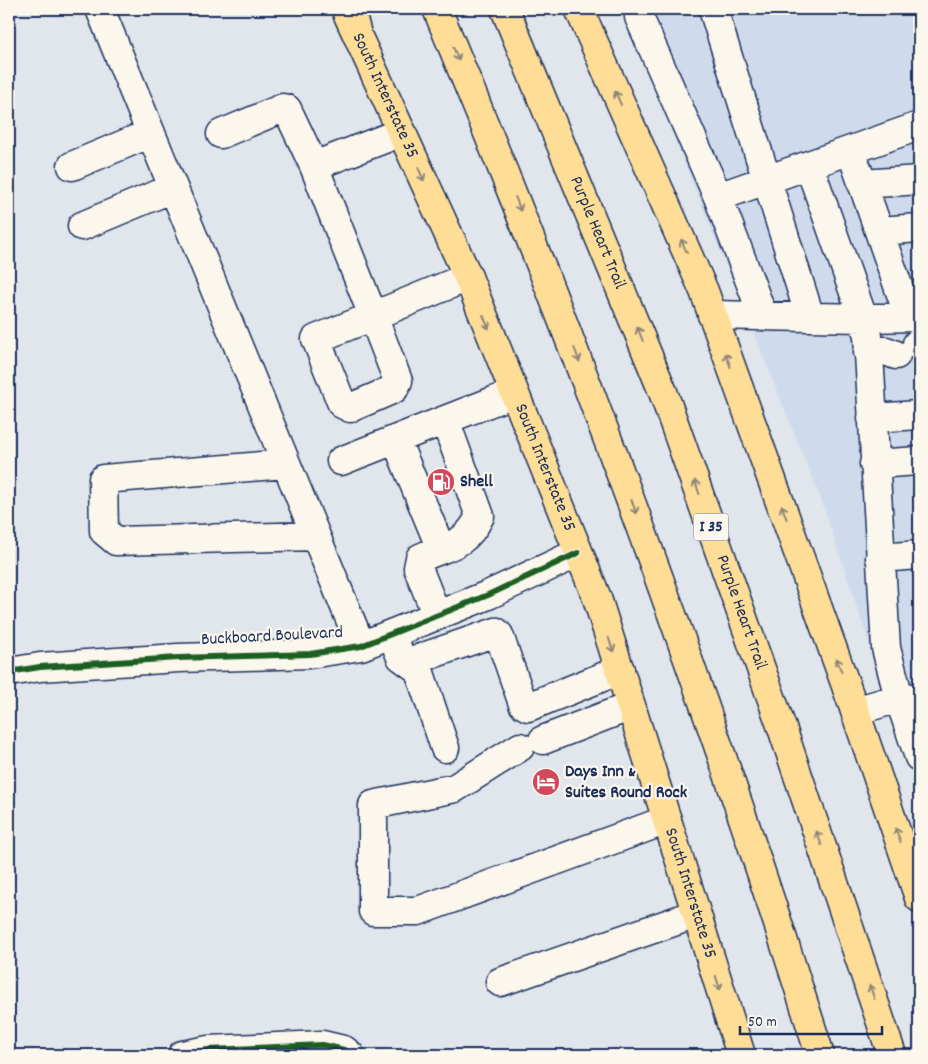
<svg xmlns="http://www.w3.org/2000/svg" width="928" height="1064" font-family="Dekko,sans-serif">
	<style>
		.built { fill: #cfdbec }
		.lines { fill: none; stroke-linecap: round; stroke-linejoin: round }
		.minor-casing { stroke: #1b2f5e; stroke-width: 31 }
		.major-casing { stroke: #1b2f5e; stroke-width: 31 }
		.highway-casing { stroke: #1b2f5e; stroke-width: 31 }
		.minor { stroke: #fbf7ec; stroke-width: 28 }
		.major { stroke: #fedd96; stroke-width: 28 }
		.highway { stroke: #fedd96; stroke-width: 28 }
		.cycleway-casing { stroke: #fbf7ec; stroke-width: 9 }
		.cycleway { stroke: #1b5e20; stroke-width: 6 }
		.oneway { stroke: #8c867a }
		.labels { text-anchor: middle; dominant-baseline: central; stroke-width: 4.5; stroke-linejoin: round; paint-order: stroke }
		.shield { fill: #fbf7ec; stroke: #5e6b89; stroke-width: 1 }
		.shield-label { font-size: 16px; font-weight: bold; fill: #1b2f5e }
		.street-label { font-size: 18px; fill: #1b2f5e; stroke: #fbf7ec }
		.poi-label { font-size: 18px; font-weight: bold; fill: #1b2f5e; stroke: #fbf7ec; text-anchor: start }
	</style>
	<rect width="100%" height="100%" fill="#e1e6ec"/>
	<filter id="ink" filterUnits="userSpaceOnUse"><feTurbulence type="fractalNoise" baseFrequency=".02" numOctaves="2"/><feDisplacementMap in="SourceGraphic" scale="10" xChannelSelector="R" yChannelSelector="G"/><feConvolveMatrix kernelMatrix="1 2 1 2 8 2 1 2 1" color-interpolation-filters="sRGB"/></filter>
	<g filter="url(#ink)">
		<!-- built -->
		<path class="built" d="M 622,9 L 919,9 L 919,791 L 820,497 Z"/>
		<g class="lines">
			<defs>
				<path id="minor" d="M 100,9 L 361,646
					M 639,9 L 639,17 L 718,197 L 763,316
					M 713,9 L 810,317
					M 402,132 L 314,166 L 373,316 L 468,277
					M 221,134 L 283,108 L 287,109 L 314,166
					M 851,151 L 909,317
					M 72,166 L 151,133
					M 862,184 L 919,180
					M 718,197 L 919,126
					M 82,226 L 173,188
					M 879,231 L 919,228
					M 712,315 L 863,318 L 809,165
					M 373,316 L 398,381 L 394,389 L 350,408 L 342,404 L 316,339 Z
					M 919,317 L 863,318 L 868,336 L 886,648 L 899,698 L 919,757
					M 917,344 L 919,344
					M 868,352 L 886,351 L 896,355
					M 872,418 L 919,415
					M 445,420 L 514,393
					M 396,440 L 441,549
					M 341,461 L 445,420 L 480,516 C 465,547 448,545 420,558 L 418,568 L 437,616
					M 286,464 L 103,479 L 104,531 L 116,541 L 316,536
					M 874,464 L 919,461
					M 880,558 L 919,555
					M 398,650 L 401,657 L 419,670 L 445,748
					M 409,662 L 496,632 L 499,635 L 523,704 L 528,707 L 620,670
					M 9,672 L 40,667 L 178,658 L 310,654 L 361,646 L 488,595 L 578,553
					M 855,711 L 899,698 L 919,698
					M 543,740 L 631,706
					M 520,747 L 455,788 L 373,805 L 373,911 L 418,911 L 667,820
					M 500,982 L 696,914
					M 182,1055 L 208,1050 L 323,1045 L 344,1050 L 350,1055"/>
				<g id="major">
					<path d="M 579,9 L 704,291 L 855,711 L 919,898"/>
					<path id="s1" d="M 347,13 L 468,277 L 597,598 L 741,1055"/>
				</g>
				<g id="highway">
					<path d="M 350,9 L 357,34"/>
					<path d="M 437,9 C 580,352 709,700 820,1055"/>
					<path id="s2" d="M 505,9 L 663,392 L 782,728 L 892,1055"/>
				</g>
			</defs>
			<!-- minor casing -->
			<use href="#minor" class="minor-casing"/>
			<!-- major casing -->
			<use href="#major" class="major-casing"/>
			<!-- highway casing -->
			<use href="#highway" class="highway-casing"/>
			<!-- minor -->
			<use href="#minor" class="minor"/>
			<!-- major -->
			<use href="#major" class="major"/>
			<!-- highway -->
			<use href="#highway" class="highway"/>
			<defs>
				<path id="cycleway" d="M 9,672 L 40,667 L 178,658 L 310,654 L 361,646 L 488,595 L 578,553
					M 182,1055 L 208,1050 L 323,1045 L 344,1050 L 350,1055"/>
			</defs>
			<!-- cycleway casing -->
			<use href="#cycleway" class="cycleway-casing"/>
			<!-- cycleway -->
			<use href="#cycleway" class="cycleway"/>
		</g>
		<!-- one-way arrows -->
		<defs><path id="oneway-shaft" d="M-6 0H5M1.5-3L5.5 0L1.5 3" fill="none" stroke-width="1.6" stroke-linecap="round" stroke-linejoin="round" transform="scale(1.25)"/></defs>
		<g class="oneway">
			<use href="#oneway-shaft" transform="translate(456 54) rotate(67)"/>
			<use href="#oneway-shaft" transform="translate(618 98) rotate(-114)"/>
			<use href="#oneway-shaft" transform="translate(421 174) rotate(66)"/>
			<use href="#oneway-shaft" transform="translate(518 204) rotate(69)"/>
			<use href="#oneway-shaft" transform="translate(684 246) rotate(-114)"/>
			<use href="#oneway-shaft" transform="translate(486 322) rotate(68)"/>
			<use href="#oneway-shaft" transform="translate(640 334) rotate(-112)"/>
			<use href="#oneway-shaft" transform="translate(577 355) rotate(69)"/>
			<use href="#oneway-shaft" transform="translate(728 360) rotate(-110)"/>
			<use href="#oneway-shaft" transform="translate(697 487) rotate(-109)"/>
			<use href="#oneway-shaft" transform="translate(634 507) rotate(70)"/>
			<use href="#oneway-shaft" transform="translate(784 512) rotate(-110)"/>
			<use href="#oneway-shaft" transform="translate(611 645) rotate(72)"/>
			<use href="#oneway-shaft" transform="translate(839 665) rotate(-110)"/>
			<use href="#oneway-shaft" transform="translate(898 835) rotate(-109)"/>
			<use href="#oneway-shaft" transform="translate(819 838) rotate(-109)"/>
			<use href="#oneway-shaft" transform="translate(718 983) rotate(72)"/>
			<use href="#oneway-shaft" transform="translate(872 992) rotate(-109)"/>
		</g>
	</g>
	<!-- icons -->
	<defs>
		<symbol id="fuel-disc" viewBox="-11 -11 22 22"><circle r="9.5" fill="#d1495b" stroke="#fbf7ec"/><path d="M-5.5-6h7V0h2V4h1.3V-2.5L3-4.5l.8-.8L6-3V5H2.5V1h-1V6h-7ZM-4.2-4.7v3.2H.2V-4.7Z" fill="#fff"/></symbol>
		<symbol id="hotel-disc" viewBox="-11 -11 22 22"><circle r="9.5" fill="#d1495b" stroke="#fbf7ec"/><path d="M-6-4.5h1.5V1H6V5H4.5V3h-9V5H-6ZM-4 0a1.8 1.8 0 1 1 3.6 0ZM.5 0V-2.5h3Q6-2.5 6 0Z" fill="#fff"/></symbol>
	</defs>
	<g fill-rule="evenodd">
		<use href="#fuel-disc" x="425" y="466" width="32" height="32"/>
		<use href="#hotel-disc" x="530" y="766" width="32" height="32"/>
	</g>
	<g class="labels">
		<!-- shield labels -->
		<rect class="shield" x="693.5" y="513.5" width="35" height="27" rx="4"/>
		<g class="shield-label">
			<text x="711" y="527">I 35</text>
		</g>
		<!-- street labels -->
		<g class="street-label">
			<text stroke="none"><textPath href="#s1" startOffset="91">South Interstate 35</textPath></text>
			<text stroke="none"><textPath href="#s2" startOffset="242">Purple Heart Trail</textPath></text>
			<text stroke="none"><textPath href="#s1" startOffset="496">South Interstate 35</textPath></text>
			<text stroke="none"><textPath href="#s2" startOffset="648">Purple Heart Trail</textPath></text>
			<text transform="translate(272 637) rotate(-3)">Buckboard Boulevard</text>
			<text stroke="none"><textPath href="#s1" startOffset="946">South Interstate 35</textPath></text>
		</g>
		<!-- poi labels -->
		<g class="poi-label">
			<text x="460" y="482">Shell</text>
			<text x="565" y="772">Days Inn &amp;<tspan x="565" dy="21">Suites Round Rock</tspan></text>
		</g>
	</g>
	<!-- margin -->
	<rect width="928" height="1064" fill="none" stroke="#fbf7ec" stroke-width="30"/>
	<rect x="15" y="15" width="898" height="1034" fill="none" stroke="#1b2f5e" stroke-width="2" filter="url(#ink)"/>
	<!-- scale -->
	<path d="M740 1026v8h142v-8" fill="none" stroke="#1b2f5e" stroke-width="2.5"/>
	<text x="748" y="1026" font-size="15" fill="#1b2f5e" stroke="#fbf7ec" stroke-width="4" paint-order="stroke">50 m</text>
</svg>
